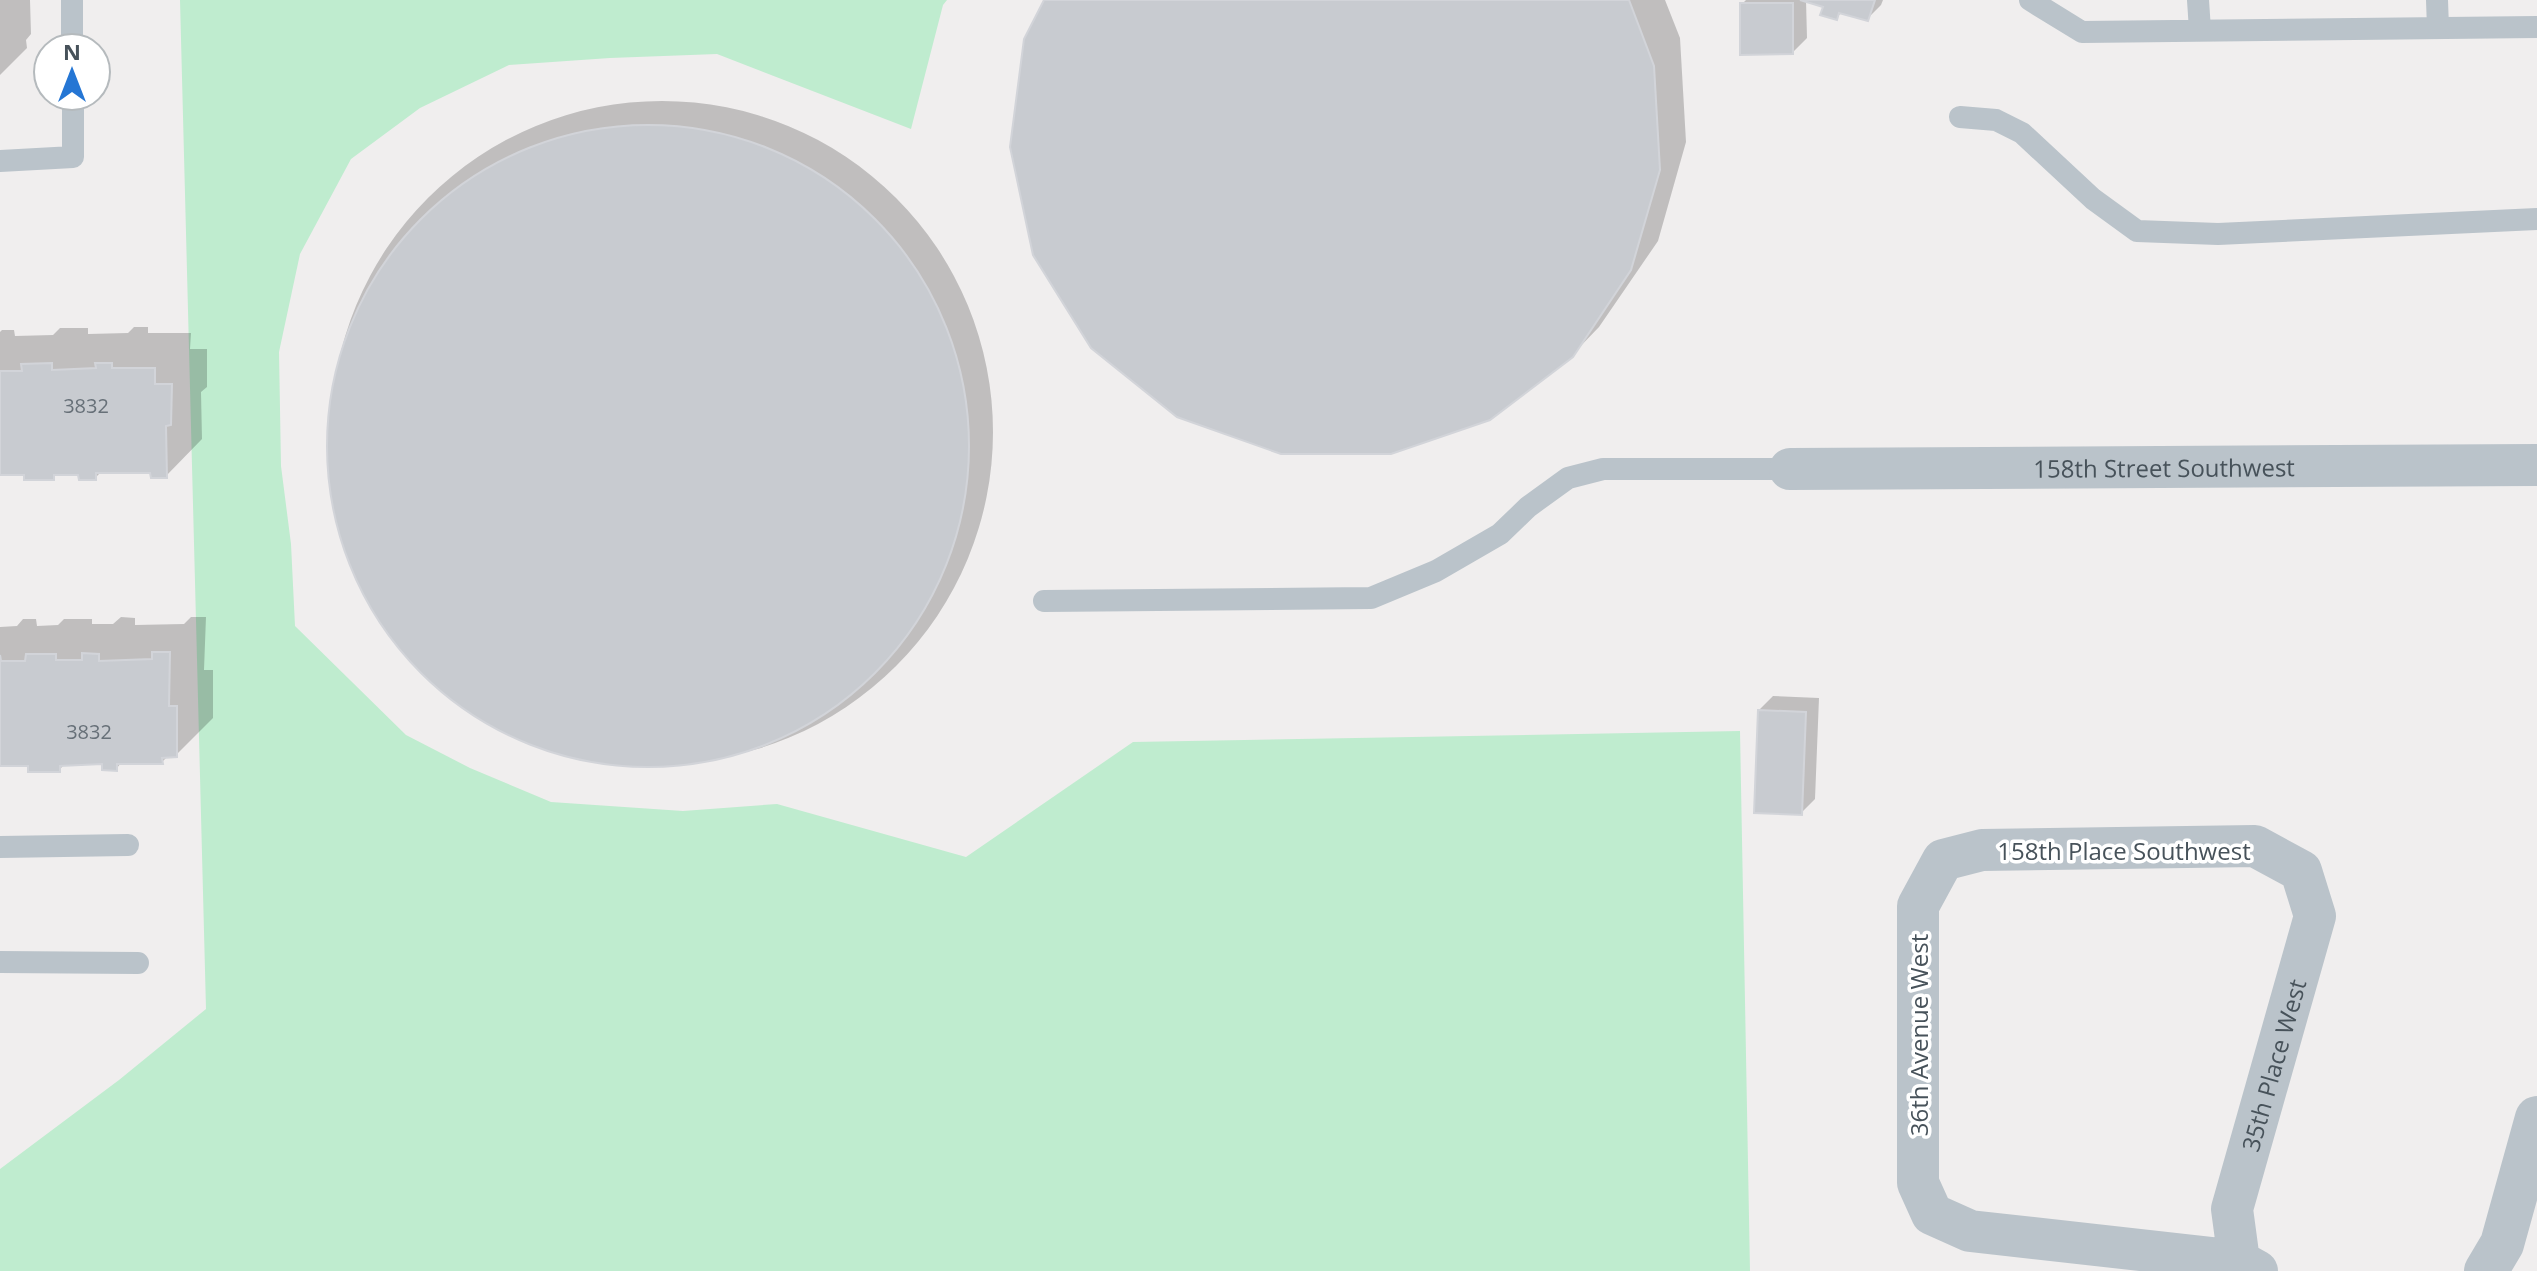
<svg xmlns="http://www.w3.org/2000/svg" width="2537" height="1271" font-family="'Open Sans',sans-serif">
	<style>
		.green { fill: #bfeccf }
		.shadow { fill: #0003 }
		.building { fill: #c8cbd0; stroke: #d2d4d9; stroke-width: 2 }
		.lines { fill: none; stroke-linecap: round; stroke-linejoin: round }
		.service { stroke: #bac3ca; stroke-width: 22 }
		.minor { stroke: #bac3ca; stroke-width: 42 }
		.tertiary { stroke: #bac3ca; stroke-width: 44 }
		.labels { text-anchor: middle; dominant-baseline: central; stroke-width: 7; stroke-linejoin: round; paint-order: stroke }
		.number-label { font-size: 20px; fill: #677078 }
		.street-label { font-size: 24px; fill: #47525a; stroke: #fff }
	</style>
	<rect width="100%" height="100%" fill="#f0eeee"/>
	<!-- green -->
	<path class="green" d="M 180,0 L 947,0 L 943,5 L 911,129 L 717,54 L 610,58 L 509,65 L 420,108 L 351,159 L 300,254 L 279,352 L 281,466 L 291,544 L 295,626 L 406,735 L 470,768 L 551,802 L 683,811 L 777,804 L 966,857 L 1133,742 L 1740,731 L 1750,1271 L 0,1271 L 0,1169 L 119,1080 L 206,1009 Z"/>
	<!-- shadow -->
	<path class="shadow" d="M 0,0 L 30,0 L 31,34 L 26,40 L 27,48 L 0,75 Z
		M 1046,0 L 1665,0 L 1680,38 L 1686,142 L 1658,241 L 1599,327 L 1572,355 Z
		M 1746,0 L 1806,0 L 1807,38 L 1793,52 L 1742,4 Z
		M 1806,0 L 1883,0 L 1881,5 L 1867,19 L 1842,12 L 1836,18 L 1825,6 Z
		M331 432a331 331 0 1 1 662 0a331 331 0 1 1-662 0Z
		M 134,327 L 148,327 L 148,333 L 191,333 L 190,349 L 207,349 L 207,387 L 201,392 L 202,439 L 166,476 L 151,471 L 102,471 L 95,478 L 80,473 L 58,473 L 53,478 L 26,473 L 0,474 L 0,332 L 2,330 L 14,330 L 15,336 L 53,335 L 60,328 L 88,328 L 88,334 L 128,333 Z
		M 121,617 L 135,618 L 135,625 L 184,624 L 191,617 L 206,617 L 204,670 L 213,670 L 213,718 L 176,755 L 169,755 L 162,762 L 122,762 L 116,769 L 104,762 L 66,763 L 59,770 L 30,764 L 0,764 L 0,627 L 17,626 L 23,619 L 36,619 L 37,626 L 58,625 L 64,619 L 92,619 L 92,624 L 113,624 Z
		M 1773,696 L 1819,698 L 1815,799 L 1801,813 L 1759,710 Z"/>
	<!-- building -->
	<path class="building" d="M 1044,0 L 1629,0 L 1654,66 L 1660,170 L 1631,270 L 1573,357 L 1490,420 L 1391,454 L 1281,454 L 1177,417 L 1091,348 L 1033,255 L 1010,147 L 1024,39 Z
		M 1800,0 L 1875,0 L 1868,21 L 1839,13 L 1837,20 L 1820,15 L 1823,7 Z
		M 1740,3 L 1793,3 L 1793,54 L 1740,55 Z
		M327 446a321 321 0 1 1 642 0a321 321 0 1 1-642 0Z
		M 52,363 L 52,370 L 96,368 L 95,363 L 112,363 L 112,368 L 155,368 L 155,384 L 172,384 L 171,425 L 166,426 L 167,478 L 151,478 L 150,473 L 96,473 L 96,480 L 79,480 L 78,475 L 54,475 L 54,480 L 24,480 L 24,475 L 0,475 L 0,371 L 22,371 L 21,364 Z
		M 152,652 L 170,652 L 169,706 L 177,706 L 177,757 L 162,758 L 163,764 L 117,764 L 117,771 L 102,770 L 102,764 L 60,766 L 60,772 L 28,772 L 28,766 L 0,766 L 0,655 L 1,661 L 25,661 L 26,654 L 56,654 L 56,660 L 82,660 L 82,653 L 99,654 L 99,661 L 152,659 Z
		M 1758,710 L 1806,712 L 1802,815 L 1754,813 Z"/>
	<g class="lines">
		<!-- service -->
		<path class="service" d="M 72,0 L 72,48
			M 2030,0 L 2082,32 L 2537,27
			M 2198,0 L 2200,30
			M 2437,0 L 2438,28
			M 1960,117 L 1996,120 L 2022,133 L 2093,199 L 2137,231 L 2218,234 L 2537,219
			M 0,161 L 73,157 L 73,96
			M 1044,601 L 1371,598 L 1436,571 L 1500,534 L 1528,507 L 1568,478 L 1603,469 L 1790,469
			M 0,847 L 128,845
			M 0,962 L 138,963"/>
		<!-- minor -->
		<g class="minor">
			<path id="s1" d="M 1790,469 L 2537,465"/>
			<path id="s2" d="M 2239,1261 L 2232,1209 L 2315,916 L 2301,871 L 2255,846 L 1982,850 L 1943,860 L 1918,906 L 1918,1183 L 1932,1214 L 1970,1231 L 2239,1261 L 2257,1271"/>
		</g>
		<!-- tertiary -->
		<path class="tertiary" d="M 2486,1271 L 2502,1244 L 2537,1118"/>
	</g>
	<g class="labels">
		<!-- number labels -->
		<g class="number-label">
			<text x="86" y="405">3832</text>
			<text x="89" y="731">3832</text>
		</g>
		<!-- street labels -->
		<g class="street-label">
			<text stroke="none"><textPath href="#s1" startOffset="374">158th Street Southwest</textPath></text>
			<text x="2124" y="850">158th Place Southwest</text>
			<text transform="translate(1918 1035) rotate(-90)">36th Avenue West</text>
			<text stroke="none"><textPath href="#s2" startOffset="202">35th Place West</textPath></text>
		</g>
	</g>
	<!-- north arrow -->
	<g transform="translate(72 72)"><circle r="38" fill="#ffffff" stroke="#b5babd" stroke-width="2"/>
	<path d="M0-6L14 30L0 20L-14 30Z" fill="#2576d4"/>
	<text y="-12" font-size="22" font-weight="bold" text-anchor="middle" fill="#47525a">N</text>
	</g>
</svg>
